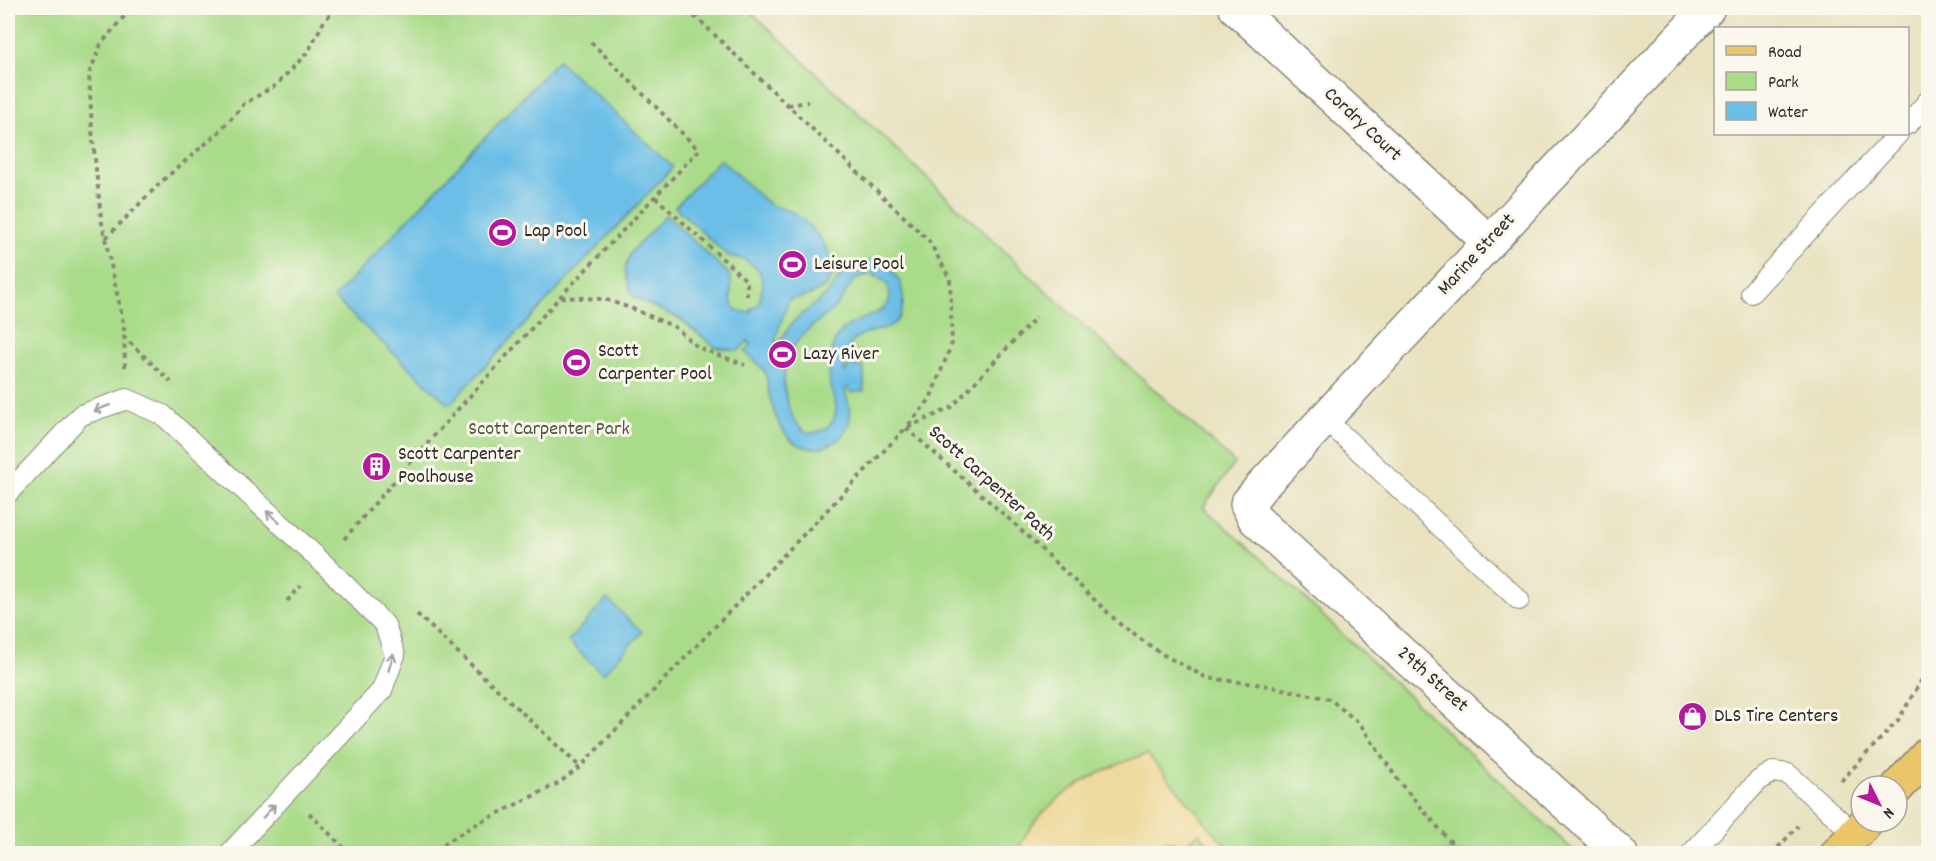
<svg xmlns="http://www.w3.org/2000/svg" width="1936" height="861" font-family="Dekko,sans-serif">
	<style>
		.green { fill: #a9db89; stroke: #6a835a; stroke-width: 1.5 }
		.sand { fill: #eeda9e; stroke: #8c8264; stroke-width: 1.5 }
		.water { fill: #6bbee7; stroke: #4b7489; stroke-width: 1.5; fill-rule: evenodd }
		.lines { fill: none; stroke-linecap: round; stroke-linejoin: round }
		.service-casing { stroke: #8a8676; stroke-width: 22 }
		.minor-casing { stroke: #8a8676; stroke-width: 36 }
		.primary-casing { stroke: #8a8676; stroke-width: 36 }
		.path { stroke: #8a8676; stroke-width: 4; stroke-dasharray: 4.5 4.5; stroke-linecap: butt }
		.service { stroke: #fff; stroke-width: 20 }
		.minor { stroke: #fff; stroke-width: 33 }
		.primary { stroke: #ebc669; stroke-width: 33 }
		.oneway { stroke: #a0a0a0 }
		.labels { text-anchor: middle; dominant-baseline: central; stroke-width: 6; stroke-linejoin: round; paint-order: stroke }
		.street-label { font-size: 20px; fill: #2b2b2b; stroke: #fbf7ec }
		.poi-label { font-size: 20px; fill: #2b2b2b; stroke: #fbf7ec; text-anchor: start }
		.park-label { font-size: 20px; fill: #4a5742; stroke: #fbf7ec }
	</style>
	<rect width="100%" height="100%" fill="#fbf7ec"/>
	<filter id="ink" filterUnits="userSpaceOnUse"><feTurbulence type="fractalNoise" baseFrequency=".0167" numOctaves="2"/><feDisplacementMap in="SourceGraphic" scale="12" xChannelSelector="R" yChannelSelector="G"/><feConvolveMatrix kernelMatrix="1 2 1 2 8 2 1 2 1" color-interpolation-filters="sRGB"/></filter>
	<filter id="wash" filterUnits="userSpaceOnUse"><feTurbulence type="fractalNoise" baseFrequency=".008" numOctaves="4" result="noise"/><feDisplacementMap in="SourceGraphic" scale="24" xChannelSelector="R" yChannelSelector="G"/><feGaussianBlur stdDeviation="1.35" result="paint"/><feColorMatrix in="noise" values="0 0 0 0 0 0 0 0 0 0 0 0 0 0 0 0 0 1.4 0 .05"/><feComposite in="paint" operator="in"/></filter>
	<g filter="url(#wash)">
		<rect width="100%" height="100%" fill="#e8e2c0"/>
		<!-- green -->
		<path class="green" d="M 8,8 L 747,8 L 1058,302 L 1235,463 L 1203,507 L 1287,582 L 1576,853 L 8,853 Z"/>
		<!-- sand -->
		<path class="sand" d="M 1147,754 L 1232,853 L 1216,853 L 1199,833 L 1184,845 L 1165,841 L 1150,853 L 1017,853 C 1037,800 1097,770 1147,754 Z"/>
		<!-- water -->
		<path class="water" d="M 558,60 L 673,167 L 449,405 L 334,298 Z
			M 720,159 C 736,173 751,190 768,203 C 777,210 789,208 797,215 C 835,245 856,292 789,299 L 775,340 L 778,343 C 784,336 788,328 794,321 C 805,310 819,303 829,292 C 835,285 839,275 845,269 C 857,259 874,258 888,267 C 899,275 904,289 903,303 C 901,338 866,325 853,341 C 847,348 844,362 844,372 L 847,371 L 847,366 L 864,367 L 864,391 L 850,393 L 849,388 L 845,389 C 848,405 855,418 844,433 C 836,443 824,449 812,448 C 783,447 773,413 768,389 C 767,384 768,376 765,372 C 760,364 751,358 745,352 L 751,345 L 748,341 L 738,351 L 715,347 L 680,319 L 635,298 L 630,291 L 625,269 L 631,252 L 666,215 L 730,275 C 734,291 722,315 752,312 L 751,309 L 759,304 L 763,284 L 759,270 L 745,260 L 727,255 L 675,207 ZM 872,274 L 886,282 C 904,319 853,313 839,334 C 830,348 828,366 830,382 C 832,396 841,408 832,422 C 828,428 824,430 817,432 C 795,439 784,398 784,381 C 784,370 788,356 794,346 C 804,329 823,320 837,305 C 850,291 848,277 872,274 Z
			M 607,599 L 642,632 L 603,674 L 568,641 Z"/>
	</g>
	<g filter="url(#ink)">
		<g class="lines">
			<defs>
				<path id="service" d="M 1908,124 L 1928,101
					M 1751,293 L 1898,134
					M 1325,419 L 1519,600
					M 8,493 L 81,415 L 127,399 L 163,415 L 323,563 L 385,625 L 395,655 L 382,690 L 229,854
					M 1691,854 L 1758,781 L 1773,772 L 1788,774 L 1855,834"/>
				<path id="minor" d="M 1236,8 L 1489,242
					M 1621,854 L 1255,519 L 1247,504 L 1261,487 L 1708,8"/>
				<path id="primary" d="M 1897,788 L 1928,754
					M 1837,854 L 1866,822"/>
			</defs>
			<!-- service casing -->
			<use href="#service" class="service-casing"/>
			<!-- minor casing -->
			<use href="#minor" class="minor-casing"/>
			<!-- primary casing -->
			<use href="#primary" class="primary-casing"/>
			<!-- path -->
			<path class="path" d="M 668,8 L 697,18 L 929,241 L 950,279 L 952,343 L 930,399 L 906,428 L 1018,527 L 1122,626 L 1162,654 L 1207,678 L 1263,685 L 1330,699 L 1360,724 L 1400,783 L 1461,854
				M 788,105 L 808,102
				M 655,197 L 747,281 L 747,296
				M 106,238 L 161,182 L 218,133 L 244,104 L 276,85 L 308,52 L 324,21 L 336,8
				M 561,297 L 604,299 L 633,309 L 675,327 L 697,347 L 745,365
				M 123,336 L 171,382
				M 125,367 L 124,327 L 101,218 L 92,130 L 89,74 L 101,44 L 126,14 L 133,8
				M 344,539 L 431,439 L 560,297 L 699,150 L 591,42
				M 287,601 L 301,586
				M 417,614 L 580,767
				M 1841,781 L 1899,719 L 1928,669
				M 309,813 L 350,854
				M 428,854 L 471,827 L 559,783 L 580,767 L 906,428 L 951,408 L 1036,317
				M 1772,854 L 1798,826"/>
			<!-- service -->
			<use href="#service" class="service"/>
			<!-- minor -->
			<use href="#minor" class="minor"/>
			<!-- primary -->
			<use href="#primary" class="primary"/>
		</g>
		<!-- one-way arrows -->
		<defs><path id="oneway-shaft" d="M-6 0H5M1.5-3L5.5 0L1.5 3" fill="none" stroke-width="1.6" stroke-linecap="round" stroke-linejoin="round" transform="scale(1.5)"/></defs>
		<g class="oneway">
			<use href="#oneway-shaft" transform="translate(102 408) rotate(160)"/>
			<use href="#oneway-shaft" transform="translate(273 517) rotate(-138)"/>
			<use href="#oneway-shaft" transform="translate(391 662) rotate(-74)"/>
			<use href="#oneway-shaft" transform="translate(269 811) rotate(-47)"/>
		</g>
	</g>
	<!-- icons -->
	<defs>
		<symbol id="stadium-disc" viewBox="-11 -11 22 22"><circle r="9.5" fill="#b5179e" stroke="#fbf7ec"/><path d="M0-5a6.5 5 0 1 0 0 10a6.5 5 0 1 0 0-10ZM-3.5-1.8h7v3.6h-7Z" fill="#fff"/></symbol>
		<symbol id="building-disc" viewBox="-11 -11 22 22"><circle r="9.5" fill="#b5179e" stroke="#fbf7ec"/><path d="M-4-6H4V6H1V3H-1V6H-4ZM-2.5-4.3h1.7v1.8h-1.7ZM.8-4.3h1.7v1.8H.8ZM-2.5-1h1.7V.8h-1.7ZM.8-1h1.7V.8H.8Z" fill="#fff"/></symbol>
		<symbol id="shop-disc" viewBox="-11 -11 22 22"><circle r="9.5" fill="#b5179e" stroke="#fbf7ec"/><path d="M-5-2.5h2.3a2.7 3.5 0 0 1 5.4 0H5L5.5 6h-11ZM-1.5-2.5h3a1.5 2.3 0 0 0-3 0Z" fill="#fff"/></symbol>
	</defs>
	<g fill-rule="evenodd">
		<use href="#stadium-disc" x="486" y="216" width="33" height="33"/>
		<use href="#stadium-disc" x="776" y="248" width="33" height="33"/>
		<use href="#stadium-disc" x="766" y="338" width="33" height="33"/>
		<use href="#stadium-disc" x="560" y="346" width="33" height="33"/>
		<use href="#building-disc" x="360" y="450" width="33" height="33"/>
		<use href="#shop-disc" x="1676" y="700" width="33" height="33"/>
	</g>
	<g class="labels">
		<!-- street labels -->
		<g class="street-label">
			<text transform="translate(1362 125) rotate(43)">Cordry Court</text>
			<text transform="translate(1477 255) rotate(-47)">Marine Street</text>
			<text transform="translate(991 484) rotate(42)">Scott Carpenter Path</text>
			<text transform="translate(1432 680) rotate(42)">29th Street</text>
		</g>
		<!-- poi labels -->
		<g class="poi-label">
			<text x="524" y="232">Lap Pool</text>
			<text x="814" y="265">Leisure Pool</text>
			<text x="598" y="352">Scott<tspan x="598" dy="23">Carpenter Pool</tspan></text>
			<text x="803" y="355">Lazy River</text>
			<text x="398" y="455">Scott Carpenter<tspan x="398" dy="23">Poolhouse</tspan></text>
			<text x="1714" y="717">DLS Tire Centers</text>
		</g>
		<!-- park labels -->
		<g class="park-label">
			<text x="549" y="430">Scott Carpenter Park</text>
		</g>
	</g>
	<!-- margin -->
	<rect width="1936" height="861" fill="none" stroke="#fbf7ec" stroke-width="30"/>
	<!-- legend -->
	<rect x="1714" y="27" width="195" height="108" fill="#fbf7ec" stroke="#a8a59f" stroke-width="1.5"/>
	<rect x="1726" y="46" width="30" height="9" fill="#ebc669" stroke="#a8a59f" stroke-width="1.5"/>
	<text x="1768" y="57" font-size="18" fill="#2b2b2b">Road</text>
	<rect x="1726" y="72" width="30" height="18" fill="#a9db89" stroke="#a8a59f" stroke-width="1.5"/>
	<text x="1768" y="87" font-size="18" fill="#2b2b2b">Park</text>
	<rect x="1726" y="102" width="30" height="18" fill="#6bbee7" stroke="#a8a59f" stroke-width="1.5"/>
	<text x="1768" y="117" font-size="18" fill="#2b2b2b">Water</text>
	<!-- north arrow -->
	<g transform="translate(1879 804) rotate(133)"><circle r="28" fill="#fbf7ec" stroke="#a8a59f" stroke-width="1.5"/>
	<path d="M0-4.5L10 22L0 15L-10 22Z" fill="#b5179e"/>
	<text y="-9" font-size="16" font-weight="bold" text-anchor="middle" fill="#2b2b2b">N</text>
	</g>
</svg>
